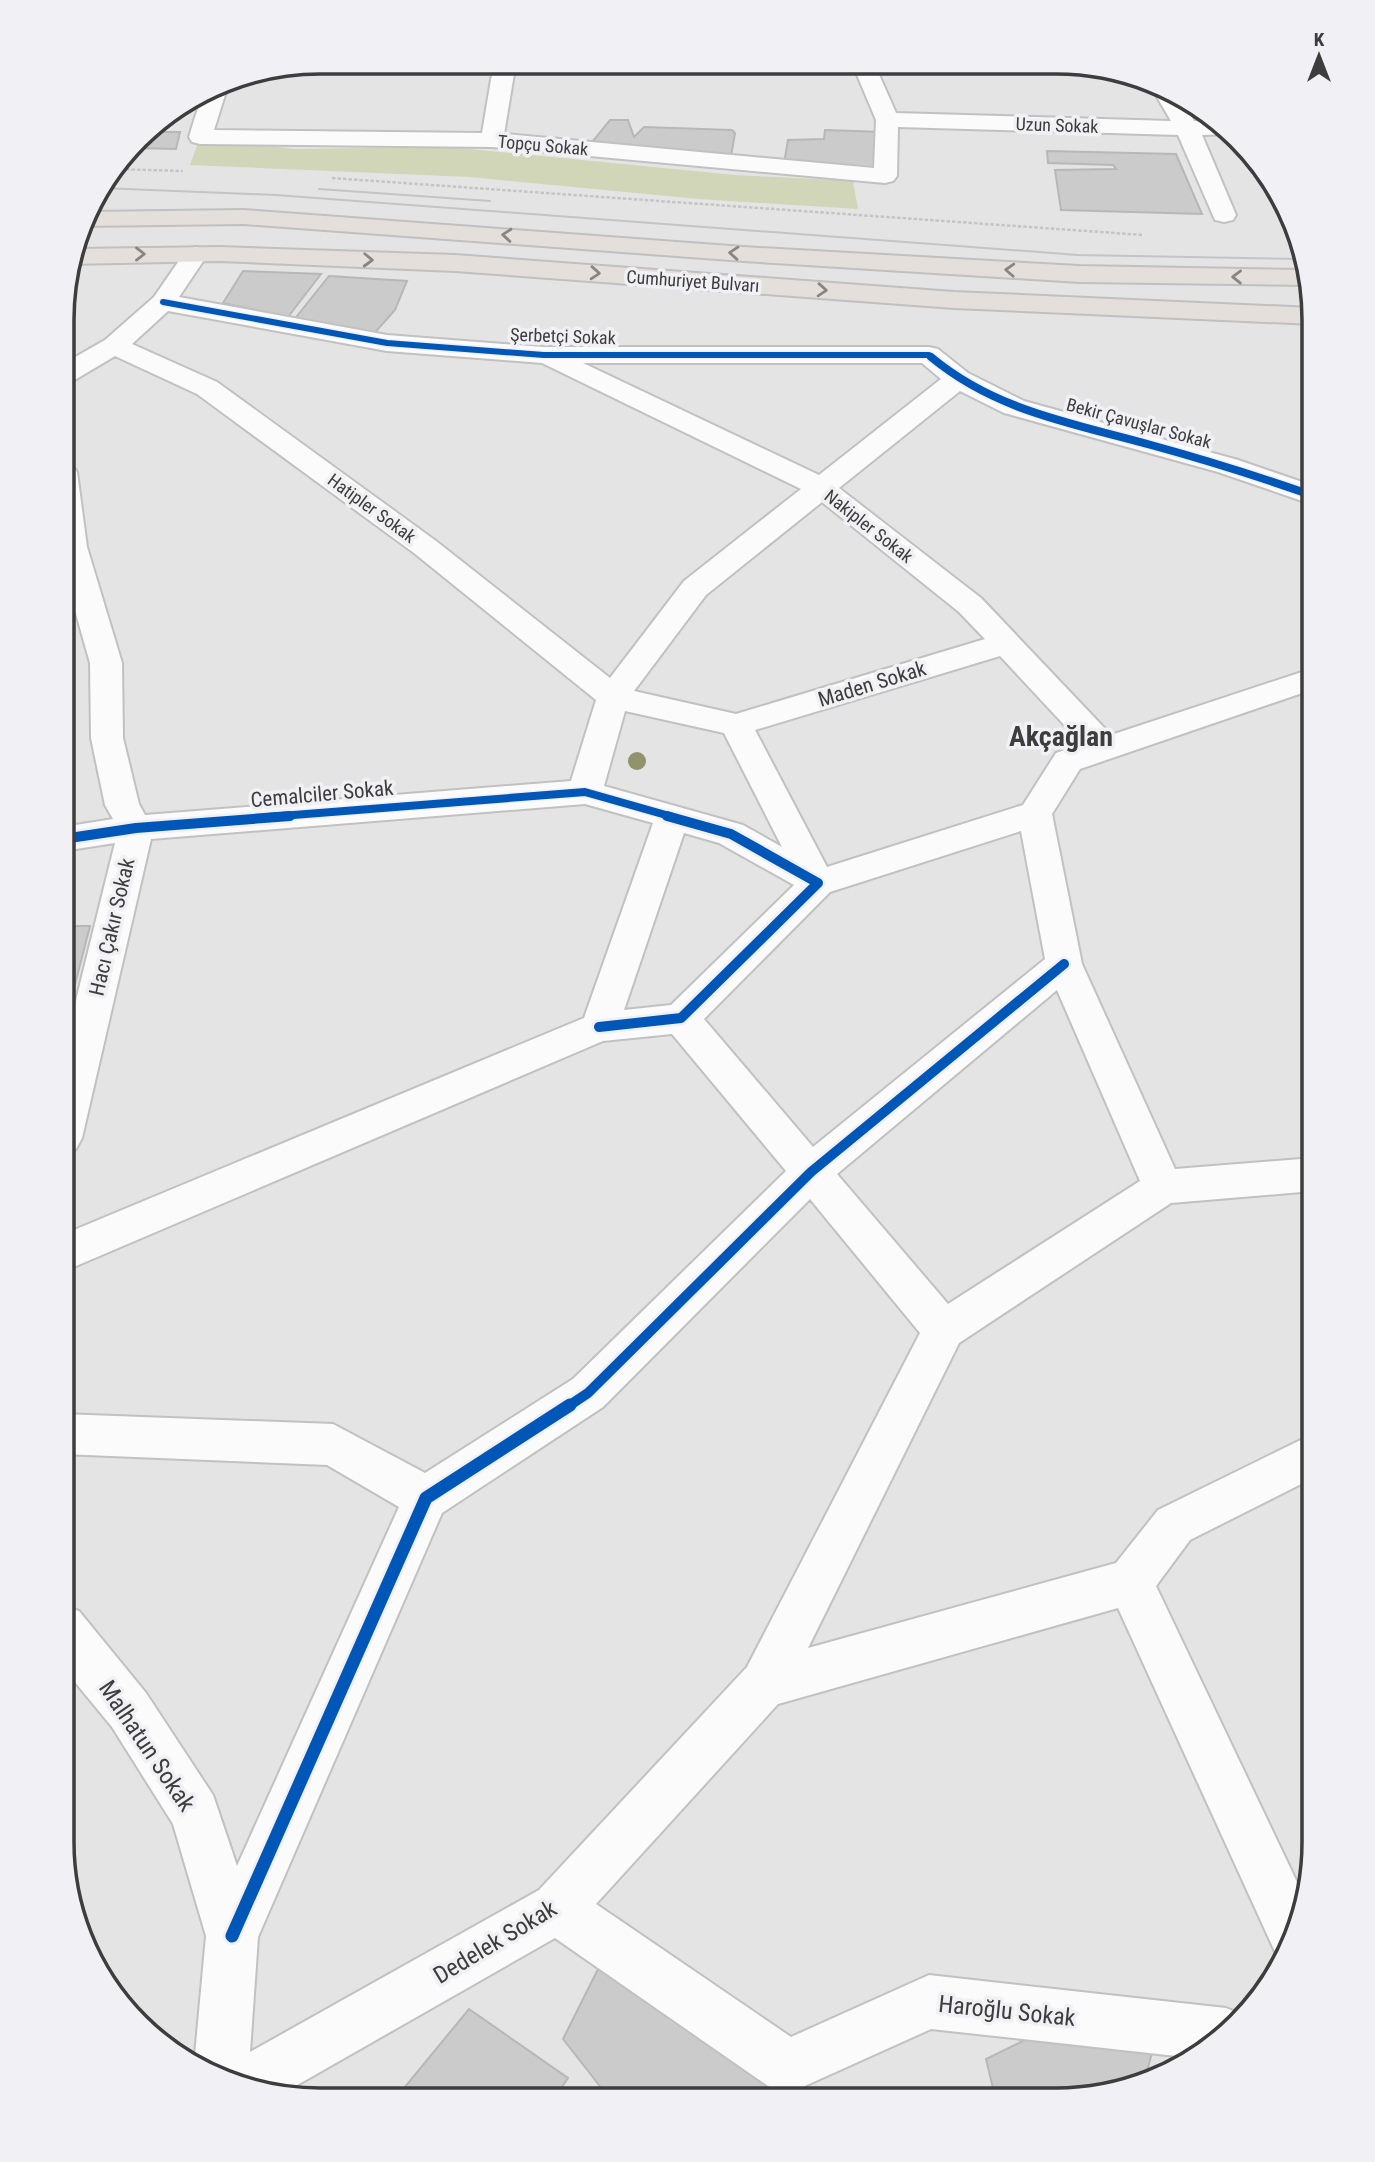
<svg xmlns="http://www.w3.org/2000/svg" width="1375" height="2162" font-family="'Roboto Condensed',sans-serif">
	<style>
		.green { fill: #d1d6b8 }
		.building { fill: #cccbcb; stroke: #b8b7b8; stroke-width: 2 }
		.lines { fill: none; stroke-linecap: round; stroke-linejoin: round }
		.minor-casing { stroke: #c1c1c2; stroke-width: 4 }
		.major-casing { stroke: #c0c0c0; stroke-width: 4 }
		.path { stroke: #c5c5c6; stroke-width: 2.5; stroke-dasharray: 3.5 2; stroke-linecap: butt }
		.minor { fill: #fbfbfb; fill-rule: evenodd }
		.major { fill: #e4dfda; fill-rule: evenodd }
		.tram { stroke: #c4c4c4; stroke-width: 2 }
		.cycleway-far3-casing { stroke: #f1f0f4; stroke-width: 9 }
		.cycleway-far2-casing { stroke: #f1f0f4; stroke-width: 11 }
		.cycleway-far1-casing { stroke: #f1f0f4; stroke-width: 15 }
		.cycleway-casing { stroke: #f1f0f4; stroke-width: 18 }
		.cycleway-far3 { stroke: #0057b8; stroke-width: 6 }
		.cycleway-far2 { stroke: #0057b8; stroke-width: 8 }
		.cycleway-far1 { stroke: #0057b8; stroke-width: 10 }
		.cycleway { stroke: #0057b8; stroke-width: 13 }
		.tree { fill: #91946b }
		.oneway { stroke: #888684 }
		.labels { text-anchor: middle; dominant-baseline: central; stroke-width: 7; stroke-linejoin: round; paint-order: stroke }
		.far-street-label { font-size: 18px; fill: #3d3d3e; stroke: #f1f0f4 }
		.street-label { font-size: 21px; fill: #3d3d3e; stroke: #f1f0f4 }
		.near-street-label { font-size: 24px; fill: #3d3d3e; stroke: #f1f0f4 }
		.district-label { font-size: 28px; font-weight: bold; fill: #3d3d3e; stroke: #f1f0f4 }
		.rim { fill: none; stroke: #3d3d3e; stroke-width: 3.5 }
	</style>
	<rect width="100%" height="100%" fill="#e4e4e5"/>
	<!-- green -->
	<path class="green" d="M 200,137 L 294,149 L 450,147 L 735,175 L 853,181 L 858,209 L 698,199 L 469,177 L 190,165 Z"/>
	<!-- building -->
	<path class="building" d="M 394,61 L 495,62 L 459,68 L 394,64 Z
		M 610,120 L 628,120 L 634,137 L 644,127 L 732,130 L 735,133 L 730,162 L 588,147 Z
		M 825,130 L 883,132 L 885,171 L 784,163 L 788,140 L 824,139 Z
		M 144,132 L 180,132 L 176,149 L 132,148 Z
		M 1047,151 L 1176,154 L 1202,214 L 1061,210 L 1055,170 L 1116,169 L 1113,165 L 1048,163 Z
		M 243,271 L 321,274 L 288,317 L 223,303 Z
		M 329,276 L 407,281 L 395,310 L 371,337 L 293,321 Z
		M 63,926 L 90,926 L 70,1004 L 62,1004 Z
		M 598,1969 L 772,2075 L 760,2100 L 610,2099 L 563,2039 Z
		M 469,2009 L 568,2078 L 554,2099 L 395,2099 Z
		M 1029,2038 L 1154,2045 L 1144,2083 L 1056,2101 L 996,2101 L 986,2059 Z"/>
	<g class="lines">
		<defs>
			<path id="minor" d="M 494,62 L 516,62 L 504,134 L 874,168 L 876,120 L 852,63 L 874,63 L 896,113 L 1171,121 L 1150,85 L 1153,81 L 1178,94 L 1194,121 L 1220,122 L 1233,134 L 1202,135 L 1236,215 L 1233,220 L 1224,222 L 1215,220 L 1178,135 L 898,127 L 897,176 L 893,181 L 885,183 L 492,147 L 200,144 L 192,142 L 189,137 C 197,112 201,85 230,79 L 214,130 L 482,133 Z
				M 196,247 L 205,249 L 208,254 L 179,297 L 387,335 L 544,347 L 929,347 L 938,349 L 968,373 L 1024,401 L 1238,460 L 1314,486 L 1314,505 L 1218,472 L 1004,413 L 960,391 L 839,488 L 981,598 L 1111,735 L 1314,668 L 1314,689 L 1080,769 L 1052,814 L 1082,964 L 1175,1169 L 1313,1158 L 1313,1191 L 1171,1203 L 959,1343 L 808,1648 L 1116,1563 L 1158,1510 L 1313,1434 L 1313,1478 L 1190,1540 L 1156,1586 L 1305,1899 L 1300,1926 L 1284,1957 L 1276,1954 L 1118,1608 L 778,1704 L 596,1904 L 791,2037 L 929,1975 L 1226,2008 L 1245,2016 L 1213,2047 L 1194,2058 L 931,2029 L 787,2094 L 768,2086 L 555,1938 L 278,2096 L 220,2081 L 194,2066 L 206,1936 L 173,1824 L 112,1727 L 61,1665 L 62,1605 L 79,1611 L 146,1693 L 213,1795 L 237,1866 L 399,1507 L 327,1465 L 62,1454 L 62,1414 L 333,1424 L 425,1473 L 573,1379 L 786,1171 L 672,1034 L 603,1041 L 62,1272 L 62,1235 L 584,1018 L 653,823 L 585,804 L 151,839 L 82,1138 L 76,1149 L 62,1154 L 62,1057 L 115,843 L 63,851 L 63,827 L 113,819 L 105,805 L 91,738 L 90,663 L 63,568 L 63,463 L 73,466 L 77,472 L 87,547 L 122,663 L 123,738 L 139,804 L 145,815 L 571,781 L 596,700 L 414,553 L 197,394 L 115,356 L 73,381 L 63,383 L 63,364 L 105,340 L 154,297 L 187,249 ZM 168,311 L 387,351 L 542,363 L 801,489 L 684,581 L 610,678 L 436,541 L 217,382 L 132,344 ZM 583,363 L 922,363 L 941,379 L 819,475 ZM 822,502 L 959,612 L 985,639 L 736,714 L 634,691 L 706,595 ZM 1000,656 L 1082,744 L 1056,753 L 1023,805 L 827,867 L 755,730 ZM 625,711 L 724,733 L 782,847 L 743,825 L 604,786 ZM 1021,831 L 1045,959 L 813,1147 L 704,1019 L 830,892 ZM 684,833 L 719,843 L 794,885 L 671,1005 L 624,1010 ZM 1057,990 L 1140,1181 L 948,1304 L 837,1174 ZM 810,1199 L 920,1333 L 747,1667 L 539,1890 L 250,2052 L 258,1937 L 442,1513 L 603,1407 Z"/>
			<path id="major" d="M 244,210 L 744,247 L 1079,266 L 1304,270 L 1307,285 L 1079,282 L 744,261 L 244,224 L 82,226 L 86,212 Z
				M 220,247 L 455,255 L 954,292 L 1312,308 L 1314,324 L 954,308 L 455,271 L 220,261 L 70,264 L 74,249 Z"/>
		</defs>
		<!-- minor casing -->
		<use href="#minor" class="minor-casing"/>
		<!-- major casing -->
		<use href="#major" class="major-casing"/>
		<!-- path -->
		<path class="path" d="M 115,169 L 183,171
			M 332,178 L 1143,235"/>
		<!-- minor -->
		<use href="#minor" class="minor"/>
		<!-- major -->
		<use href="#major" class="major"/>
		<!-- tram -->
		<path class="tram" d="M 101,188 L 276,195 L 1078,255 L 1302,259
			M 319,189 L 490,201"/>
		<defs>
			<path id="cycleway-far3" d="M 163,302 L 387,343 L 544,355 L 929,355 L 933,358"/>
			<path id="cycleway-far2" d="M 931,357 C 996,411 1072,423 1151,445 C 1206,460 1260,477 1314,496
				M 268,817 L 585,792 L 673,817"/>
			<path id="cycleway-far1" d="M 63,839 L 136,828 L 290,816
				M 599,1027 L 681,1018 L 818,883 L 731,834 L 667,816
				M 567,1407 L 588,1393 L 811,1172 L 1064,964"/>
			<path id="cycleway" d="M 232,1936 L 426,1498 L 570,1405"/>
		</defs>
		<!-- cycleway-far3 casing -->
		<use href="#cycleway-far3" class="cycleway-far3-casing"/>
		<!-- cycleway-far2 casing -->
		<use href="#cycleway-far2" class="cycleway-far2-casing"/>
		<!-- cycleway-far1 casing -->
		<use href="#cycleway-far1" class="cycleway-far1-casing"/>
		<!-- cycleway casing -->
		<use href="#cycleway" class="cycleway-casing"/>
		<!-- cycleway-far3 -->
		<use href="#cycleway-far3" class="cycleway-far3"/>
		<!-- cycleway-far2 -->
		<use href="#cycleway-far2" class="cycleway-far2"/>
		<!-- cycleway-far1 -->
		<use href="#cycleway-far1" class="cycleway-far1"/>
		<!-- cycleway -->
		<use href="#cycleway" class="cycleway"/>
	</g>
	<!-- trees -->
	<circle class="tree" cx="637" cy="761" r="9"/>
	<!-- one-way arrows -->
	<defs><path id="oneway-chevron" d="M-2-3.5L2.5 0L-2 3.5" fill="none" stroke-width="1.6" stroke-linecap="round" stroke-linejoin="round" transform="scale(1.75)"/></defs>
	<g class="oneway">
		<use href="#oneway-chevron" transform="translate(507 235) rotate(-175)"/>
		<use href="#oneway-chevron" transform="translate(734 253) rotate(-176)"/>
		<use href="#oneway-chevron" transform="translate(140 254)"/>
		<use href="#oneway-chevron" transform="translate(368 260) rotate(2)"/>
		<use href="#oneway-chevron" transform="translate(1010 270) rotate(-177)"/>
		<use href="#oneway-chevron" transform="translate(595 273) rotate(4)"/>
		<use href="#oneway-chevron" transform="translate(1237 277) rotate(-179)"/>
		<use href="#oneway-chevron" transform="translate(822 290) rotate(4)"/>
	</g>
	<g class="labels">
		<!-- far-street labels -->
		<g class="far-street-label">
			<text transform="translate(1057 125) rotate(2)">Uzun Sokak</text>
			<text transform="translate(543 145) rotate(5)">Topçu Sokak</text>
			<text transform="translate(693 281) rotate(4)">Cumhuriyet Bulvarı</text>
			<text transform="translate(563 336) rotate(2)">Şerbetçi Sokak</text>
			<text transform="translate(1139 423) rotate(15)">Bekir Çavuşlar Sokak</text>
			<text transform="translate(372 508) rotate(36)">Hatipler Sokak</text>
			<text transform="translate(869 526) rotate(38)">Nakipler Sokak</text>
		</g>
		<!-- street labels -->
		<g class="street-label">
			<text transform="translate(872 684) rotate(-17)">Maden Sokak</text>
			<text transform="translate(322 794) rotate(-5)">Cemalciler Sokak</text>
			<text transform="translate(112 927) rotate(-77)">Hacı Çakır Sokak</text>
		</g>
		<!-- near-street labels -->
		<g class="near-street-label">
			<text transform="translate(147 1746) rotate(56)">Malhatun Sokak</text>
			<text transform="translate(495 1942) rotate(-31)">Dedelek Sokak</text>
			<text transform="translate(1007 2011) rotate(6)">Haroğlu Sokak</text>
		</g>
		<!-- district labels -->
		<g class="district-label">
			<text x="1061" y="736">Akçağlan</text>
		</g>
	</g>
	<!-- crop -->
	<path d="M0 0H1375V2162H0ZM320 74H1056A246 246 0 0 1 1302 320V1842A246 246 0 0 1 1056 2088H320A246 246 0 0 1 74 1842V320A246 246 0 0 1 320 74Z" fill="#f1f0f4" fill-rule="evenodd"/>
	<path class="rim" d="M320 74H1056A246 246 0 0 1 1302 320V1842A246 246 0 0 1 1056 2088H320A246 246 0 0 1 74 1842V320A246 246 0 0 1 320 74Z"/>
	<!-- north arrow -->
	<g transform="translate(1319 56)" stroke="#f1f0f4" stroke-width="5" paint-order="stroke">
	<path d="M0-5L12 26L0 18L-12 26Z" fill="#3d3d3e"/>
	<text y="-10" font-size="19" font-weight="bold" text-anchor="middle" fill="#3d3d3e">K</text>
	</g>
</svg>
